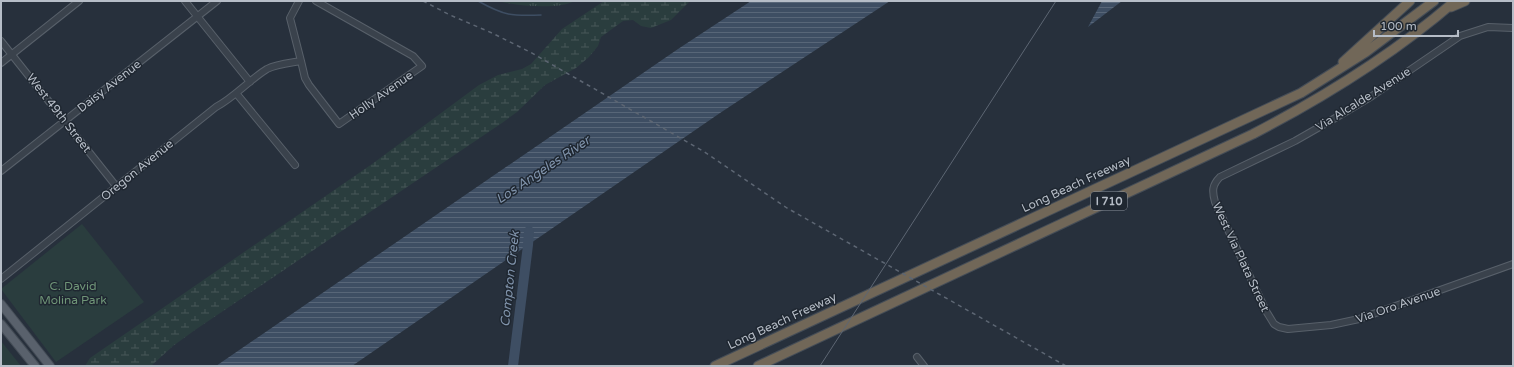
<svg xmlns="http://www.w3.org/2000/svg" width="1514" height="367" font-family="'Varela Round',sans-serif">
	<style>
		.grass { fill: url(#grass-tufts) }
		.wetland { fill: url(#wetland-marsh) }
		.park { fill: #2a3d3e }
		.water { fill: url(#water-rules) }
		.lines { fill: none; stroke-linecap: round; stroke-linejoin: round }
		.stream { stroke: #3e4e63; stroke-width: 1.5 }
		.river { stroke: #3e4e63; stroke-width: 10 }
		.minor-casing { stroke: #58606a; stroke-width: 8 }
		.major-casing { stroke: #434b55; stroke-width: 10 }
		.highway-casing { stroke: #454d57; stroke-width: 11 }
		.minor { stroke: #3a424c; stroke-width: 6 }
		.major { stroke: #59616c; stroke-width: 8 }
		.highway { stroke: #716758; stroke-width: 9 }
		.tram { stroke: #5d6673; stroke-width: 1 }
		.rail { stroke: #5d6673; stroke-width: 1.5; stroke-dasharray: 4 4; stroke-linecap: butt }
		.labels { text-anchor: middle; dominant-baseline: central; stroke-width: 3; stroke-linejoin: round; paint-order: stroke }
		.shield { fill: #1f2731; stroke: #89909a; stroke-width: 1 }
		.shield-label { font-size: 11px; font-weight: bold; fill: #b6bdc7 }
		.street-label { font-size: 12px; fill: #b6bdc7; stroke: #1f2731 }
		.park-label { font-size: 12px; fill: #709678; stroke: #1f2731 }
		.water-label { font-size: 13px; font-style: italic; fill: #8194ac; stroke: #1f2731 }
	</style>
	<defs>
		<pattern id="grass-tufts" width="24" height="20" patternUnits="userSpaceOnUse"><rect width="24" height="20" fill="#2a3d3e"/><path d="M3 7l-1-3M5 7V3M7 7l1-3M15 17l-1-3M17 17v-4M19 17l1-3" fill="none" stroke="#475758"/></pattern>
		<pattern id="wetland-marsh" width="20" height="14" patternUnits="userSpaceOnUse"><rect width="20" height="14" fill="#2a3d3e"/><path d="M1 5h8M5 5V1M11 12h8M15 12V8" fill="none" stroke="#475758"/></pattern>
		<pattern id="water-rules" width="6" height="5" patternUnits="userSpaceOnUse"><rect width="6" height="5" fill="#3e4e63"/><path d="M0 2.5h6" fill="none" stroke="#586678"/></pattern>
	</defs>
	<rect width="100%" height="100%" fill="#27303c"/>
	<!-- grass -->
	<path class="grass" d="M 497,1 L 575,1 C 557,10 517,6 497,1 Z"/>
	<!-- wetland -->
	<path class="wetland" d="M 604,1 L 690,1 L 671,20 L 651,28 L 641,26 L 633,20 L 623,21 L 601,37 L 598,46 L 589,57 L 576,68 L 545,85 L 517,112 L 502,123 L 195,330 L 173,346 L 151,366 L 85,366 L 90,358 L 372,164 L 479,85 L 498,75 L 522,69 L 531,64 L 562,29 Z"/>
	<!-- park -->
	<path class="park" d="M 82,224 L 144,302 L 56,362 L 1,289 Z
		M 1,341 L 21,366 L 1,366 Z"/>
	<!-- water -->
	<path class="water" d="M 751,1 L 890,1 L 720,113 L 352,366 L 216,366 L 678,49 Z
		M 1102,1 L 1122,1 L 1088,27 Z"/>
	<g class="lines">
		<!-- stream -->
		<path class="stream" d="M 478,1 C 505,16 511,16 541,15"/>
		<!-- river -->
		<path class="river" d="M 513,366 L 528,245 L 529,231"/>
		<defs>
			<path id="minor" d="M 185,1 L 250,82
				M 1513,28 L 1488,27 L 1460,36 L 1372,96 L 1337,117 L 1295,141 L 1220,177 C 1212,185 1212,191 1215,202 L 1266,311 L 1274,324 L 1279,327 L 1288,329 L 1331,325 L 1359,319 L 1513,264
				M 1,41 L 116,186
				M 301,61 L 305,78 L 309,85 L 339,124 L 422,66 L 413,56 L 316,1
				M 1,63 L 79,1
				M 236,93 L 295,165
				M 1,171 L 217,1
				M 1,279 L 216,107 C 235,97 249,80 267,69 C 277,64 290,63 301,61 L 290,18 L 299,1
				M 917,357 L 924,366"/>
			<path id="major" d="M 1,304 L 50,366
				M 1,324 L 35,366"/>
			<path id="highway" d="M 1451,7 L 1465,1
				M 1343,62 L 1410,1
				M 715,366 L 1301,93 L 1366,52 L 1434,1
				M 758,366 L 1253,134 C 1324,97 1394,54 1455,1"/>
		</defs>
		<!-- minor casing -->
		<use href="#minor" class="minor-casing"/>
		<!-- major casing -->
		<use href="#major" class="major-casing"/>
		<!-- highway casing -->
		<use href="#highway" class="highway-casing"/>
		<!-- minor -->
		<use href="#minor" class="minor"/>
		<!-- major -->
		<use href="#major" class="major"/>
		<!-- highway -->
		<use href="#highway" class="highway"/>
		<!-- tram -->
		<path class="tram" d="M 820,366 L 1056,1"/>
		<!-- rail -->
		<path class="rail" d="M 423,1 L 450,15 L 492,33 L 530,52 L 703,151 L 787,208 L 1066,366"/>
	</g>
	<g class="labels">
		<!-- shield labels -->
		<rect class="shield" x="1091" y="192" width="36" height="18" rx="3"/>
		<g class="shield-label">
			<text x="1109" y="201">I 710</text>
		</g>
		<!-- street labels -->
		<g class="street-label">
			<text transform="translate(109 86) rotate(-38)">Daisy Avenue</text>
			<text transform="translate(381 95) rotate(-35)">Holly Avenue</text>
			<text transform="translate(1363 99) rotate(-32)">Via Alcalde Avenue</text>
			<text transform="translate(59 113) rotate(52)">West 49th Street</text>
			<text transform="translate(137 170) rotate(-39)">Oregon Avenue</text>
			<text transform="translate(1076 184) rotate(-25)">Long Beach Freeway</text>
			<text transform="translate(1241 257) rotate(65)">West Via Plata Street</text>
			<text transform="translate(1398 305) rotate(-19)">Via Oro Avenue</text>
			<text transform="translate(782 321) rotate(-25)">Long Beach Freeway</text>
		</g>
		<!-- park labels -->
		<g class="park-label">
			<text x="73" y="286">C. David<tspan x="73" dy="14">Molina Park</tspan></text>
		</g>
		<!-- water labels -->
		<g class="water-label">
			<text transform="translate(543 170) rotate(-34)">Los Angeles River</text>
			<text transform="translate(510 279) rotate(-84)">Compton Creek</text>
		</g>
	</g>
	<!-- border -->
	<rect width="1514" height="367" fill="none" stroke="#b6bdc7" stroke-width="4"/>
	<!-- scale -->
	<path d="M1374 30v6h84v-6" fill="none" stroke="#b6bdc7" stroke-width="2"/>
	<text x="1380" y="30" font-size="12" fill="#b6bdc7" stroke="#1f2731" stroke-width="3" paint-order="stroke">100 m</text>
</svg>
